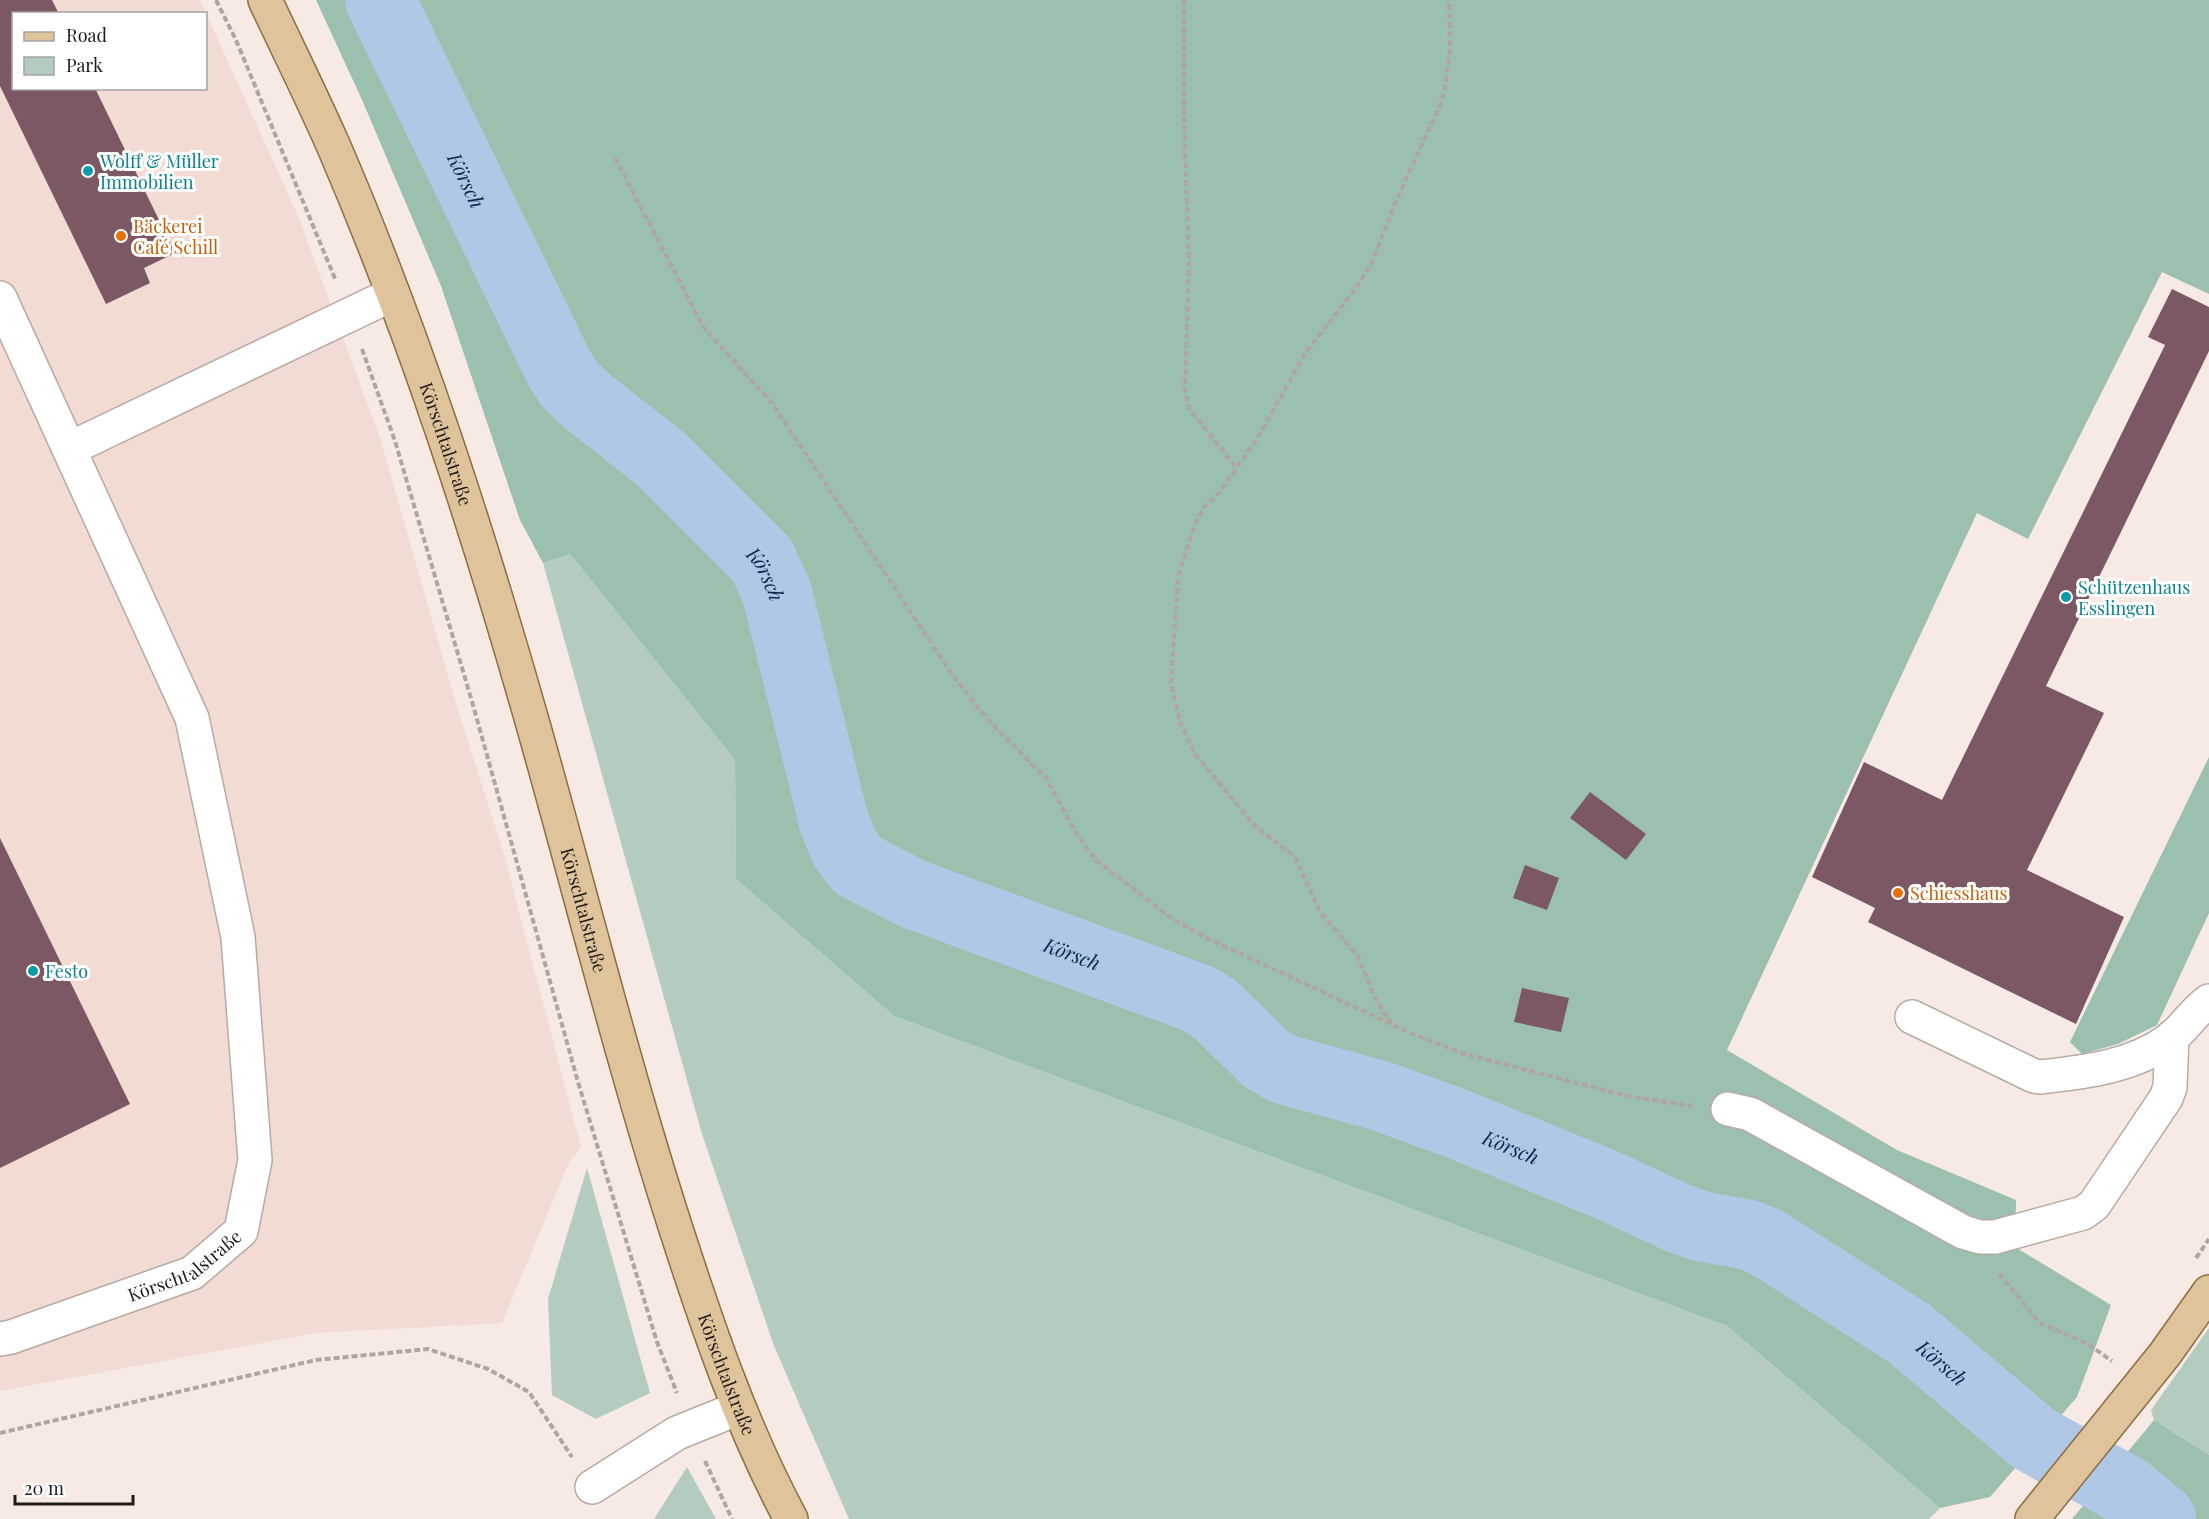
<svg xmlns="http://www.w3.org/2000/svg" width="2209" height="1519" font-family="'Playfair Display',serif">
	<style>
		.built { fill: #f1dbd2; fill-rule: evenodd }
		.green { fill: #b3ccbf }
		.forest { fill: #9bc1ae }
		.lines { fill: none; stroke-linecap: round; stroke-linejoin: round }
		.river { stroke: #b0c8e6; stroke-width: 70 }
		.building { fill: #7b5864 }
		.minor-casing { stroke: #b7aaa4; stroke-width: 36 }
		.major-casing { stroke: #8c6e42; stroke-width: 36 }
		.path { stroke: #b0a5a0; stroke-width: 4; stroke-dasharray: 6 3; stroke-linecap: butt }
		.minor { stroke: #fff; stroke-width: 33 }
		.major { stroke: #dec39b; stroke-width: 33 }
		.culture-dot { fill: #0f9aa8; stroke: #fff; stroke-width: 2 }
		.food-dot { fill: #e8710a; stroke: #fff; stroke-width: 2 }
		.labels { text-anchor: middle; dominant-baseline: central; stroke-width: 6; stroke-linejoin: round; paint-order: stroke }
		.culture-label { font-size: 18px; fill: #0d838f; stroke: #fff; text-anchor: start }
		.food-label { font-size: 18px; fill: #c56008; stroke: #fff; text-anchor: start }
		.street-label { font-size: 18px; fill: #1e1a18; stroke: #fff }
		.water-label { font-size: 20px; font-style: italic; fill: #07294f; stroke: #fff }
	</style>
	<rect width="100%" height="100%" fill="#f7e9e3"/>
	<!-- built -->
	<path class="built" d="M 0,0 L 200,0 L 298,216 L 380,438 L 456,704 L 503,851 L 581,1147 L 569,1162 L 502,1323 L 316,1333 L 0,1391 ZM 14,14 L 206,14 L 206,88 L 14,88 Z"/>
	<!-- green -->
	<path class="green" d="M 570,554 L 735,760 L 736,879 L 894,1016 L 1727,1326 L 1940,1508 L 1929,1519 L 849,1519 L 774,1346 L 702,1134 L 543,563 Z
		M 587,1168 L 650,1393 L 596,1419 L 552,1395 L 548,1299 Z
		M 2209,1328 L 2209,1455 L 2154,1420 L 2151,1410 Z
		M 687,1467 L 716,1519 L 654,1519 Z"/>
	<!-- forest -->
	<path class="forest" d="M 316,0 L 2209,0 L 2209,294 L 2162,272 L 2028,539 L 1977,513 L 1727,1050 L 1897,1150 L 2016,1200 L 2015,1247 L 2111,1305 L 2077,1397 L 1990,1497 L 1940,1508 L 1727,1326 L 894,1016 L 736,879 L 735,760 L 570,554 L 543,563 L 520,520 L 441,286 L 363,102 Z
		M 2209,757 L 2209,913 L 2157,1025 L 2118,1044 L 2082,1054 L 2070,1042 Z
		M 2154,1420 L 2209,1455 L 2209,1519 L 2072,1519 Z"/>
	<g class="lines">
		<!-- river -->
		<path class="river" id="s1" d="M 380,0 L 559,368 L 570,385 L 587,401 L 661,459 L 762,560 L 777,593 L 834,822 L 844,847 L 857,865 L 913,894 L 1199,999 L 1216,1010 L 1265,1058 L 1283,1069 L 1381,1096 L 1455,1123 L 1607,1185 L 1678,1218 L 1700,1226 L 1749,1235 L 1766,1242 L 1910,1334 L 2034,1439 L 2126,1490 L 2161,1519"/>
	</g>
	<!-- building -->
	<path class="building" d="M 0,0 L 52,0 L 59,14 L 14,14 L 14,88 L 95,88 L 175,253 L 144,268 L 150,283 L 106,304 L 0,86 Z
		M 2172,289 L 2209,307 L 2209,351 L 2046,686 L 2104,713 L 2027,870 L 2124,917 L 2076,1024 L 1868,922 L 1875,908 L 1812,877 L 1864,762 L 1942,800 L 2165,345 L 2148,337 Z
		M 1590,792 L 1646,834 L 1626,860 L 1570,818 Z
		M 0,838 L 130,1104 L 0,1168 Z
		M 1525,865 L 1559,878 L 1547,910 L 1513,898 Z
		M 1522,988 L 1569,998 L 1561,1032 L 1514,1022 Z"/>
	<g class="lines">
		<defs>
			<g id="minor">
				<path d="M 0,298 L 69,449 L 393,294"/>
				<path d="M 1912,1017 L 2034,1076 L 2040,1077 C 2084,1072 2132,1067 2169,1040 C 2184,1029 2193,1012 2209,1001"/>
				<path d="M 1728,1109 L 1750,1114 L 1963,1232 L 1980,1237 L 1995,1237 L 2083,1213 L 2094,1205 L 2166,1098 L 2170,1087 L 2172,1037"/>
				<path id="s2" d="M 0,1339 L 11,1337 L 192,1273 L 241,1231 L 255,1160 L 238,937 L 192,718 L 69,449"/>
				<path d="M 592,1487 L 677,1433 L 739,1408"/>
			</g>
			<g id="major">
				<path id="s3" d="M 265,0 C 288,49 312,97 334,147 C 415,335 478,531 534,728 C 581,894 622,1061 675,1226 C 707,1325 741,1426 791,1519"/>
				<path d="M 2032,1519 L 2165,1354 L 2209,1292"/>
			</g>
		</defs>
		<!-- minor casing -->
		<use href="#minor" class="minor-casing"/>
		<!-- major casing -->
		<use href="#major" class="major-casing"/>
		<!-- path -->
		<path class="path" d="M 216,0 L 236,40 L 336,281
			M 1184,0 L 1184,121 L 1189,261 L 1185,391 L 1189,408 L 1237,469
			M 615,158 L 704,328 L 772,403 L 951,673 L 975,704 L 992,724 L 1046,778 L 1078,836 L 1096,860 L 1171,918 L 1207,938 L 1406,1031 L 1461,1053 L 1627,1096 L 1692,1106
			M 362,349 L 395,441 L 473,705 L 578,1082 L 657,1342 L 677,1393
			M 1392,1024 L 1376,1000 L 1357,955 L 1320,912 L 1295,857 L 1256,827 L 1195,754 L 1180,722 L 1171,683 L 1178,577 L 1194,527 L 1204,507 L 1219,493 L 1257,439 L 1306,352 L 1357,287 L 1373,260 L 1396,201 L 1440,105 L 1445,88 L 1450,50 L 1449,0
			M 2196,1258 L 2209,1239
			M 1999,1274 L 2040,1323 L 2088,1344 L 2112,1361
			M 0,1433 L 316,1360 L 428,1349 L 488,1369 L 529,1392 L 572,1457
			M 705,1461 L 732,1519"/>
		<!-- minor -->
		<use href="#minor" class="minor"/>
		<!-- major -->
		<use href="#major" class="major"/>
	</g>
	<!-- markers -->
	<g class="culture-dot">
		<circle cx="88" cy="171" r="6"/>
		<circle cx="2066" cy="597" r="6"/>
		<circle cx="33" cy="971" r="6"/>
	</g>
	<g class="food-dot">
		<circle cx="121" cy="236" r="6"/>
		<circle cx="1898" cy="893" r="6"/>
	</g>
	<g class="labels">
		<!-- culture labels -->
		<g class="culture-label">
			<text x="100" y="161">Wolff &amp; Müller<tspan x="100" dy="21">Immobilien</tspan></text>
			<text x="2078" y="587">Schützenhaus<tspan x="2078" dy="21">Esslingen</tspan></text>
			<text x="45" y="971">Festo</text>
		</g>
		<!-- food labels -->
		<g class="food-label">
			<text x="133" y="226">Bäckerei<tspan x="133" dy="21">Café Schill</tspan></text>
			<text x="1910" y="893">Schiesshaus</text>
		</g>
		<!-- street labels -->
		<g class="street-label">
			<text stroke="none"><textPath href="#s3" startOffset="480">Körschtalstraße</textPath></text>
			<text stroke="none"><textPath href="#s3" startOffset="966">Körschtalstraße</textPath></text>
			<text stroke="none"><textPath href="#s2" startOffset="200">Körschtalstraße</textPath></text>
			<text stroke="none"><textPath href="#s3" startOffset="1452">Körschtalstraße</textPath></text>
		</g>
		<!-- water labels -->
		<g class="water-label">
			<text stroke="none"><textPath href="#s1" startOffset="200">Körsch</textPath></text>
			<text stroke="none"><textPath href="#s1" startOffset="704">Körsch</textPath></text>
			<text stroke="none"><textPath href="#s1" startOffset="1244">Körsch</textPath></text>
			<text stroke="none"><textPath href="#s1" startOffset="1730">Körsch</textPath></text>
			<text stroke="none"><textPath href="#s1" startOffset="2217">Körsch</textPath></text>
		</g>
	</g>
	<!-- legend -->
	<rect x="12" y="12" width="195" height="78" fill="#ffffff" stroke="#a5a3a3" stroke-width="1.5"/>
	<rect x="24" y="32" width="30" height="9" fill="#dec39b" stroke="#a5a3a3" stroke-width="1.5"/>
	<text x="66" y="42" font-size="18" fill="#1e1a18">Road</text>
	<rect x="24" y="57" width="30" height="18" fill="#b3ccbf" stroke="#a5a3a3" stroke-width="1.5"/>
	<text x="66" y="72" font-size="18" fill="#1e1a18">Park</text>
	<!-- scale -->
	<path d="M15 1495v9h118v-9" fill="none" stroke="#1e1a18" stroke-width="3"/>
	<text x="24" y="1495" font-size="18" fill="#1e1a18" stroke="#ffffff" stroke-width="4.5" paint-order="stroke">20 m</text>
</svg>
